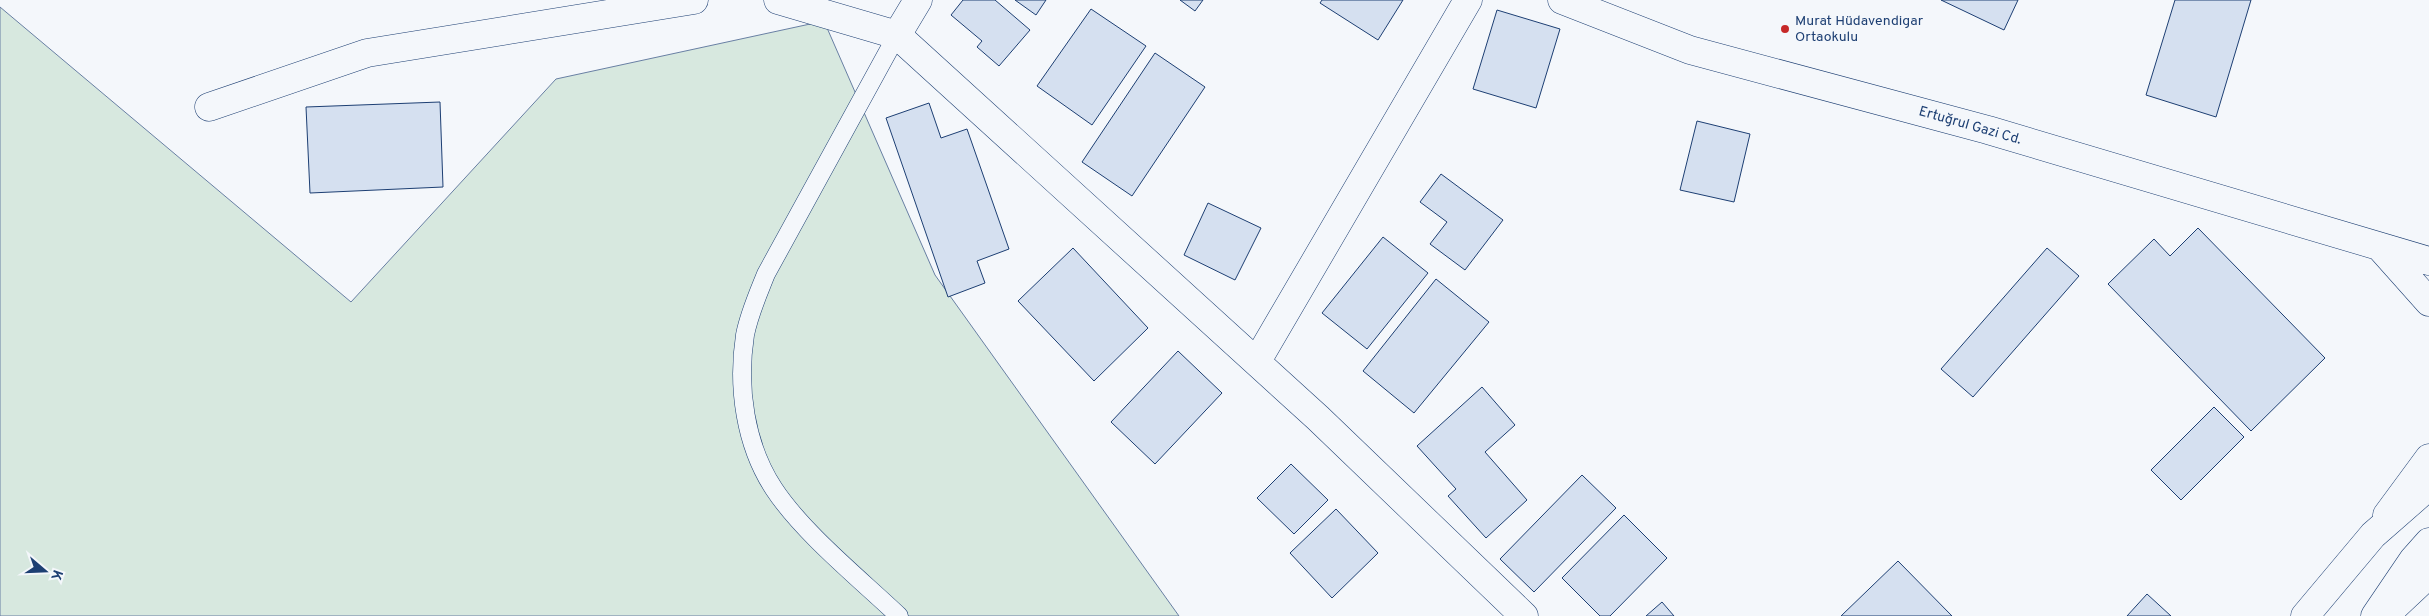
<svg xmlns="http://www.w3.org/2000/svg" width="2429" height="616" font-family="Overpass,sans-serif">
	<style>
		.green { fill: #d7e8df; stroke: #687fa3 }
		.building { fill: #d5e0f0; stroke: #1d3f73 }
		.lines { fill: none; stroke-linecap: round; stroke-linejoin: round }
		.service-casing { stroke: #1d3f73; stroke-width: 19 }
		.minor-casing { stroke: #1d3f73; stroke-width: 29 }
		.tertiary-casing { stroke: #1d3f73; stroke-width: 29 }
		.primary-casing { stroke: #1d3f73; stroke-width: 29 }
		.service { stroke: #f4f7fb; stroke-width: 18 }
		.minor { stroke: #f4f7fb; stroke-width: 28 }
		.tertiary { stroke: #f4f7fb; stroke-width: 28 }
		.primary { stroke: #f4f7fb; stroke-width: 28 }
		.poi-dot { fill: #c62828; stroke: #f4f7fb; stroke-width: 2 }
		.labels { text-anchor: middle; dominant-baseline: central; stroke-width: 4; stroke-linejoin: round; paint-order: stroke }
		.poi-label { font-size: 14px; fill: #1d3f73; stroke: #f4f7fb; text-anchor: start }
		.street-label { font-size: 14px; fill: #1d3f73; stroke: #f4f7fb }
	</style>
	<rect width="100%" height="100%" fill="#f4f7fb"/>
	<!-- green -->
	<path class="green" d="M 0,7 L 351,302 L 556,79 L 824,21 L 935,275 L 1179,616 L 0,616 Z"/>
	<!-- building -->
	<path class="building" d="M 963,0 L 995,0 L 1030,30 L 999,66 L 977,47 L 982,41 L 951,15 Z
		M 1015,0 L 1046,0 L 1036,15 Z
		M 1180,0 L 1203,0 L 1195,11 Z
		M 1322,0 L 1403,0 L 1378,40 L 1320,3 Z
		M 1941,0 L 2018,0 L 2004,30 Z
		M 2175,0 L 2251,0 L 2216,117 L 2146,95 Z
		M 1091,9 L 1146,46 L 1092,125 L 1037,86 Z
		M 1497,10 L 1560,29 L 1536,108 L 1473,89 Z
		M 1155,53 L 1205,87 L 1132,196 L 1082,162 Z
		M 440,102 L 443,187 L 310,193 L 306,107 Z
		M 929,103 L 941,138 L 967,129 L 1009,249 L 977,261 L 985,283 L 948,297 L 886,118 Z
		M 1697,121 L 1750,134 L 1734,202 L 1680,190 Z
		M 1441,174 L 1503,220 L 1465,270 L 1430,244 L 1447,222 L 1420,202 Z
		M 1208,203 L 1261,228 L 1235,280 L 1184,255 Z
		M 2198,228 L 2325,358 L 2251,431 L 2108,284 L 2154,239 L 2170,256 Z
		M 1383,237 L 1428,273 L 1367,349 L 1322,313 Z
		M 1073,248 L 1148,328 L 1094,381 L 1018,301 Z
		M 2047,248 L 2079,276 L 1973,397 L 1941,369 Z
		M 1436,279 L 1489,322 L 1414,413 L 1363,371 Z
		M 1178,351 L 1222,393 L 1155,464 L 1111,422 Z
		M 1482,387 L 1515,425 L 1485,452 L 1527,500 L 1486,538 L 1448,496 L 1456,489 L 1417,446 Z
		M 2214,407 L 2244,437 L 2181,500 L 2151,470 Z
		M 1291,464 L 1328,500 L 1294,534 L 1257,498 Z
		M 1582,475 L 1616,508 L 1534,592 L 1500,559 Z
		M 1336,509 L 1378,553 L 1332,598 L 1290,553 Z
		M 1624,515 L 1667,558 L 1610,616 L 1600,616 L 1562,578 Z
		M 1898,561 L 1952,616 L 1841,616 Z
		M 2147,594 L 2171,616 L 2127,616 Z
		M 1662,602 L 1674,616 L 1646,616 Z"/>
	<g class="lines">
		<defs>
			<path id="service" d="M 897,35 L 766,274 C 758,294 749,314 745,335 C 737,387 745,445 774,489 C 803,533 860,579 899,616"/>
			<path id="minor" d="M 778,0 L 897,35 L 1318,418 L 1524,616
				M 897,35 L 918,0
				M 209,107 L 367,53 L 694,0
				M 1257,361 L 1468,0"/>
			<path id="tertiary" d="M 1562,0 L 1690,50 L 1988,130 L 2429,261
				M 2380,247 L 2429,302
				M 2387,515 L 2429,458"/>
			<path id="primary" d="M 2395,606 L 2429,574
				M 2305,616 L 2373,535 L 2429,486
				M 2375,616 L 2413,560 L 2429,542"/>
		</defs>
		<!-- service casing -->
		<use href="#service" class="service-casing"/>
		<!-- minor casing -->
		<use href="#minor" class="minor-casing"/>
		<!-- tertiary casing -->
		<use href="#tertiary" class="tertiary-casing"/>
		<!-- primary casing -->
		<use href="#primary" class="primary-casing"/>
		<!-- service -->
		<use href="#service" class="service"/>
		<!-- minor -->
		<use href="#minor" class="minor"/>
		<!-- tertiary -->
		<use href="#tertiary" class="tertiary"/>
		<!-- primary -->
		<use href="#primary" class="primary"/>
	</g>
	<!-- markers -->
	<circle class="poi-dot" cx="1785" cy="29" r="5"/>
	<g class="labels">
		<!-- poi labels -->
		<g class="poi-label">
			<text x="1795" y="21">Murat Hüdavendigar<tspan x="1795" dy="16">Ortaokulu</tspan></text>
		</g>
		<!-- street labels -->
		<g class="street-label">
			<text transform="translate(1970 126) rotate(16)">Ertuğrul Gazi Cd.</text>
		</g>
	</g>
	<!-- north arrow -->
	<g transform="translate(45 571) rotate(109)" stroke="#f4f7fb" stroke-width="4" paint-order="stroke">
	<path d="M0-4L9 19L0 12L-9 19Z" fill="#1d3f73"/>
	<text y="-8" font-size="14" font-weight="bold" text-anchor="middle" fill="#1d3f73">K</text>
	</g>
</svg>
